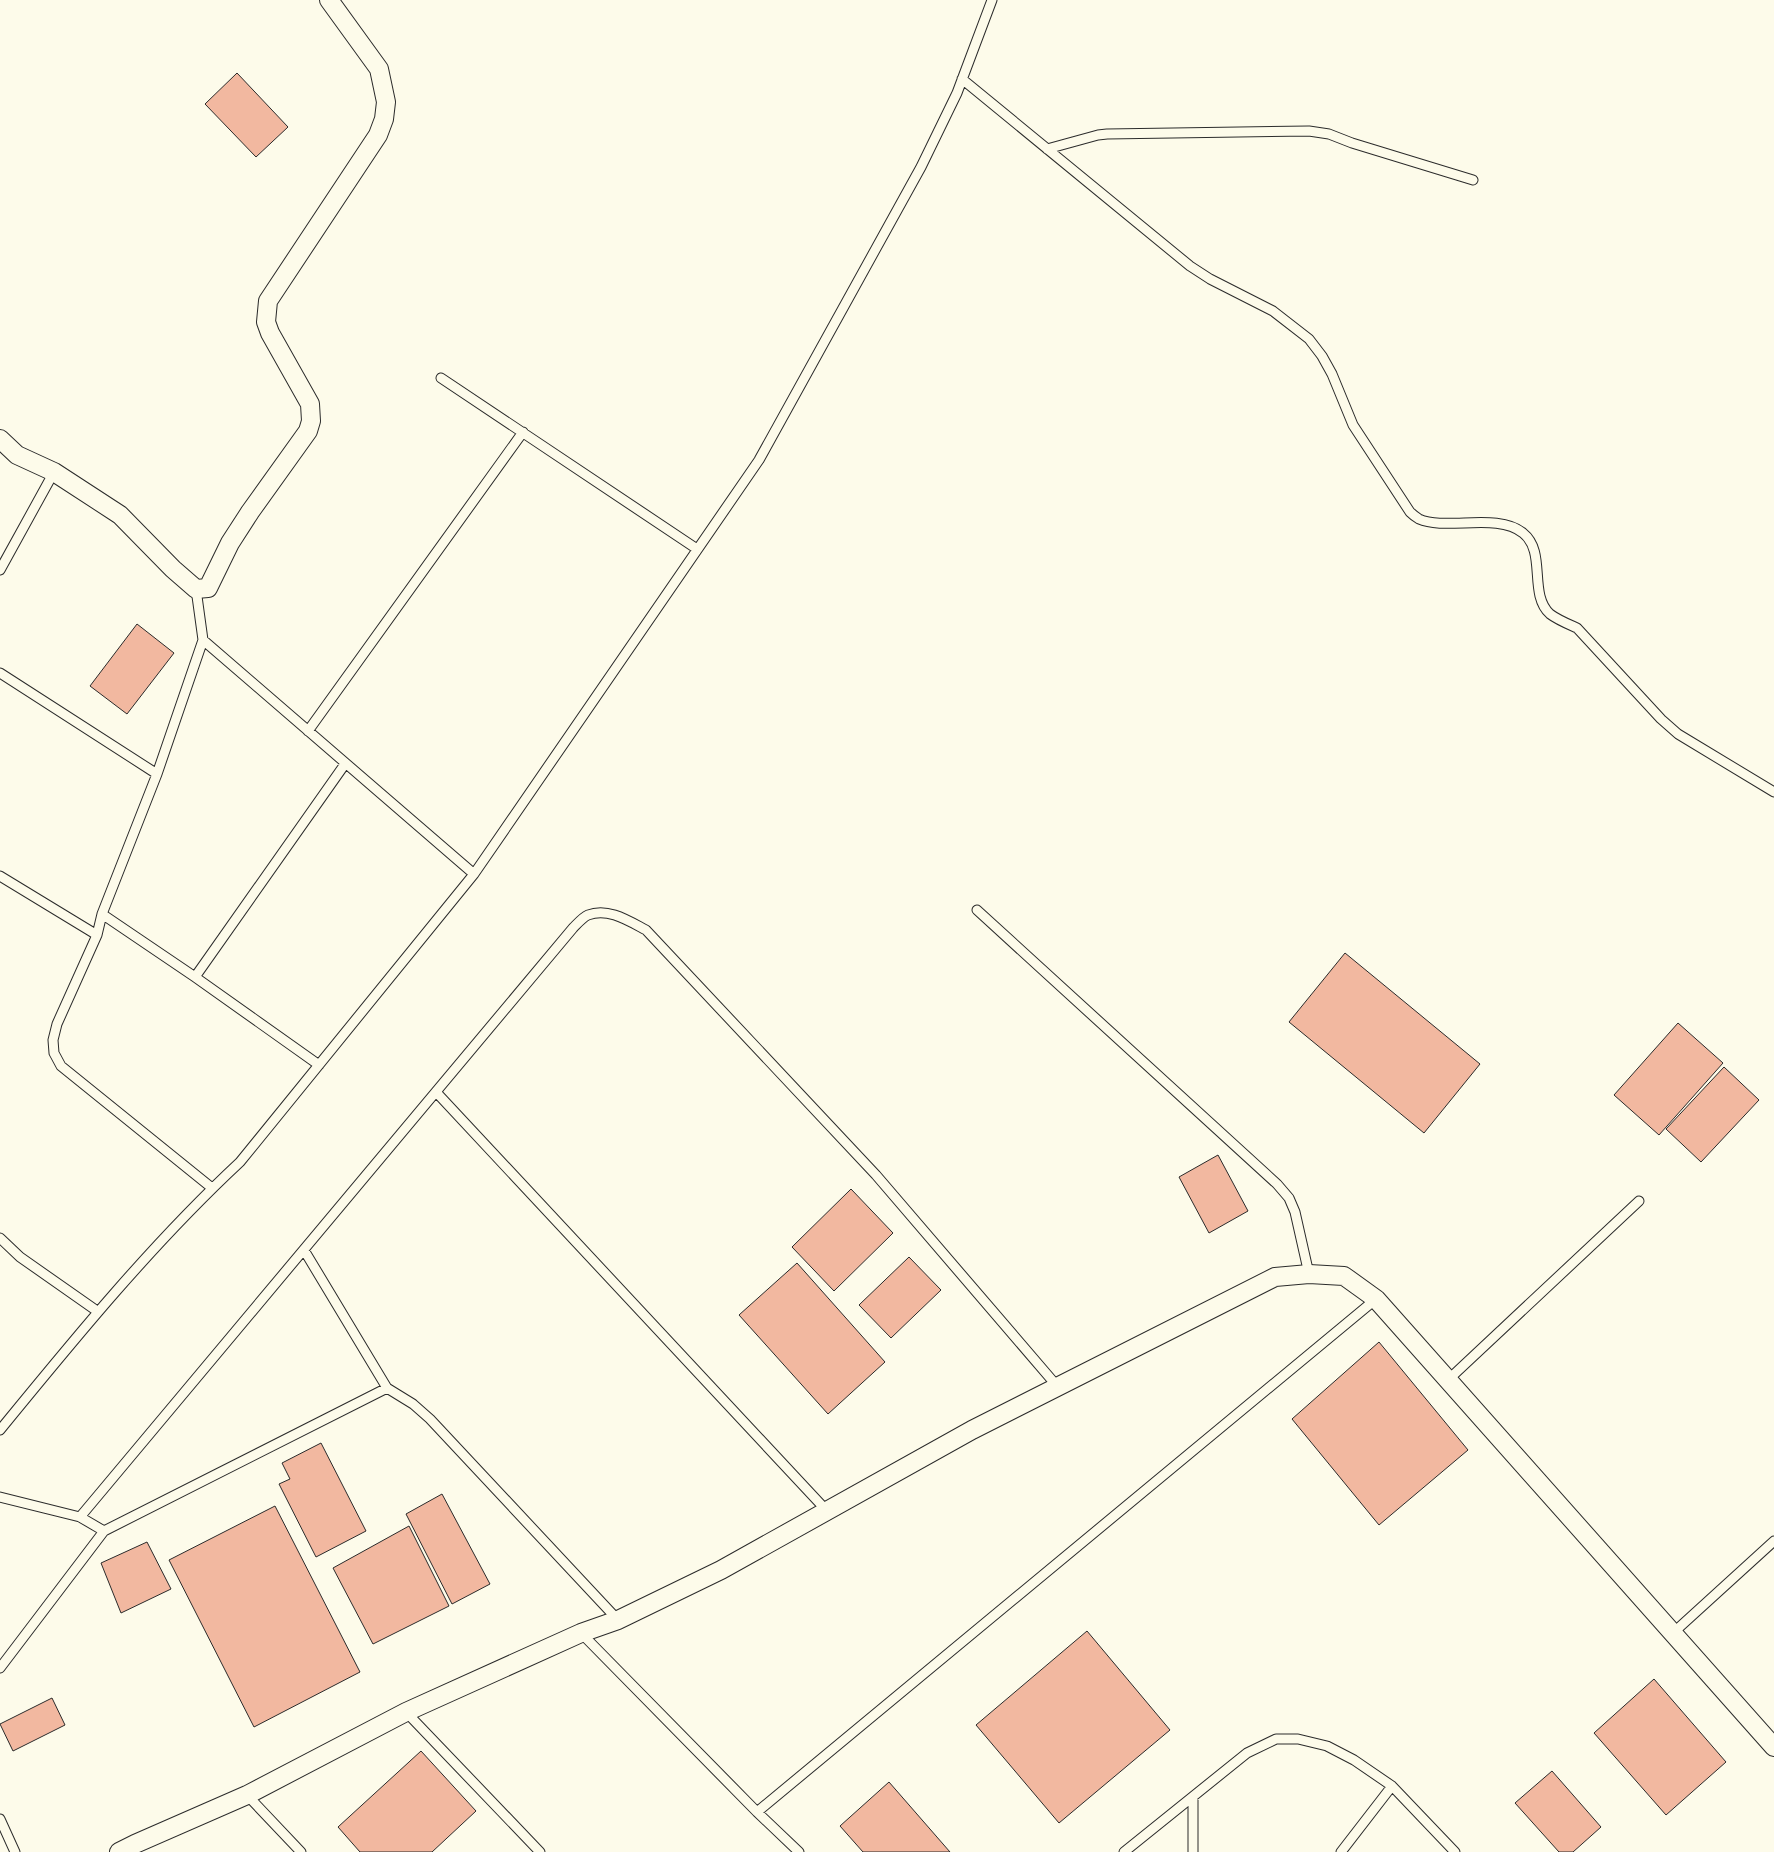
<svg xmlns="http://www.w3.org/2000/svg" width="1774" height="1852" font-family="Commissioner,sans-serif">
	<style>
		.building { fill: #f2b8a0; stroke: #2b2b2b }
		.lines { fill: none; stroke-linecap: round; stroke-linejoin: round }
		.service-casing { stroke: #2b2b2b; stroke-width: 11 }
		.minor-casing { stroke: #2b2b2b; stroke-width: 20 }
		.service { stroke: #fdfbea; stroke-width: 9 }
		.minor { stroke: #fdfbea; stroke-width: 18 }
	</style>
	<rect width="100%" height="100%" fill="#fdfbea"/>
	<!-- building -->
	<path class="building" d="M 237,73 L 288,127 L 256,157 L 205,104 Z
		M 137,624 L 174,653 L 127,714 L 90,686 Z
		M 1345,953 L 1480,1064 L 1424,1133 L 1289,1022 Z
		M 1678,1023 L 1723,1063 L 1659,1135 L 1614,1095 Z
		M 1724,1067 L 1759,1100 L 1701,1162 L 1666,1129 Z
		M 1218,1155 L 1248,1211 L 1209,1233 L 1179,1177 Z
		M 851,1189 L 893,1233 L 834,1291 L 792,1247 Z
		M 909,1257 L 941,1290 L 891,1338 L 859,1305 Z
		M 797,1263 L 885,1362 L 828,1414 L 739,1315 Z
		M 1379,1342 L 1468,1450 L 1379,1525 L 1292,1419 Z
		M 321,1443 L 366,1531 L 316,1557 L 279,1484 L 290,1479 L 282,1463 Z
		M 442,1494 L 490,1584 L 452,1604 L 406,1514 Z
		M 275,1506 L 360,1672 L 254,1727 L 169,1560 Z
		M 409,1526 L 449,1606 L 373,1644 L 333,1568 Z
		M 147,1542 L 171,1589 L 121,1613 L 101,1563 Z
		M 1087,1631 L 1170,1730 L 1059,1823 L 976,1725 Z
		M 1654,1679 L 1726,1762 L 1666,1815 L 1594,1733 Z
		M 52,1698 L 65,1725 L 13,1751 L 0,1724 Z
		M 421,1751 L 476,1811 L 432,1852 L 360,1852 L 338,1827 Z
		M 1552,1771 L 1601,1827 L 1573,1852 L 1559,1852 L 1515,1803 Z
		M 889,1782 L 950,1852 L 863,1852 L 840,1826 Z"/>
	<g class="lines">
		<defs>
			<path id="service" d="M 962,79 L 1190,266 L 1210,279 L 1273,311 L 1309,339 L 1322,356 L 1332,374 L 1353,425 L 1410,512 C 1412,514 1416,517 1419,519 C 1446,531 1498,512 1523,533 C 1547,552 1528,594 1550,614 C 1558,620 1568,624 1577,628 L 1661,719 L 1678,734 L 1774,792
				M 1047,149 L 1098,135 L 1107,134 L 1309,131 L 1329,134 L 1352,143 L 1473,180
				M 441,378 L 697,549
				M 0,570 L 54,472
				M 196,589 L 203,640 L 157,774 L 102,914 L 97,935 L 57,1024 L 53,1040 L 54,1053 L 61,1066 L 212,1188
				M 203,640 L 474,874
				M 0,673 L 157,774
				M 308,731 L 523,432
				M 0,876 L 97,935
				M 977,910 L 1277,1184 L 1289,1198 L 1295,1212 L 1309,1274
				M 102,914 L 195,977 L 319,1065
				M 195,977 L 345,764
				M 436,1092 L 827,1511
				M 0,1238 L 20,1257 L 97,1311
				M 304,1250 L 387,1388 L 413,1404 L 430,1419 L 618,1620
				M 1448,1380 L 1639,1201
				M 0,1430 C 76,1337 152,1244 240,1162 L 474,874 L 759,460 L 921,167 L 957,93 L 992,0
				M 0,1497 L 80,1517 L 104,1531 L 0,1668
				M 80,1517 L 573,928 C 577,924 583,917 588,915 C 608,907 629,921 646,930 L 876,1175 L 1057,1386
				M 104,1531 L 387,1388
				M 581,1633 L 757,1812 L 799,1852
				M 1673,1633 L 1774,1541
				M 406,1712 L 540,1852
				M 247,1795 L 301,1852
				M 757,1812 L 1376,1299
				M 0,1819 L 15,1852
				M 1124,1852 L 1247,1753 L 1276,1739 L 1298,1739 L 1327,1746 L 1354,1760 L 1392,1786 L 1455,1852
				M 1193,1852 L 1193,1798
				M 1341,1852 L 1392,1786"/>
			<path id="minor" d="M 0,439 L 17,455 L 54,472 L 120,515 L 173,569 L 196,589 L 208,588 L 230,543 L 250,512 L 308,431 L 311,421 L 310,404 L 270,333 L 266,322 L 268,301 L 378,135 L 384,119 L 386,102 L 379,69 L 329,0
				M 119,1852 L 135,1844 L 247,1795 L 406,1712 L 581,1633 L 618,1620 L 721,1570 L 972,1430 L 1275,1277 L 1309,1274 L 1344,1276 L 1376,1299 L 1774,1747"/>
		</defs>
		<!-- service casing -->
		<use href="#service" class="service-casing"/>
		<!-- minor casing -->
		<use href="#minor" class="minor-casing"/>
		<!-- service -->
		<use href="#service" class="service"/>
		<!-- minor -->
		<use href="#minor" class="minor"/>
	</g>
</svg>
